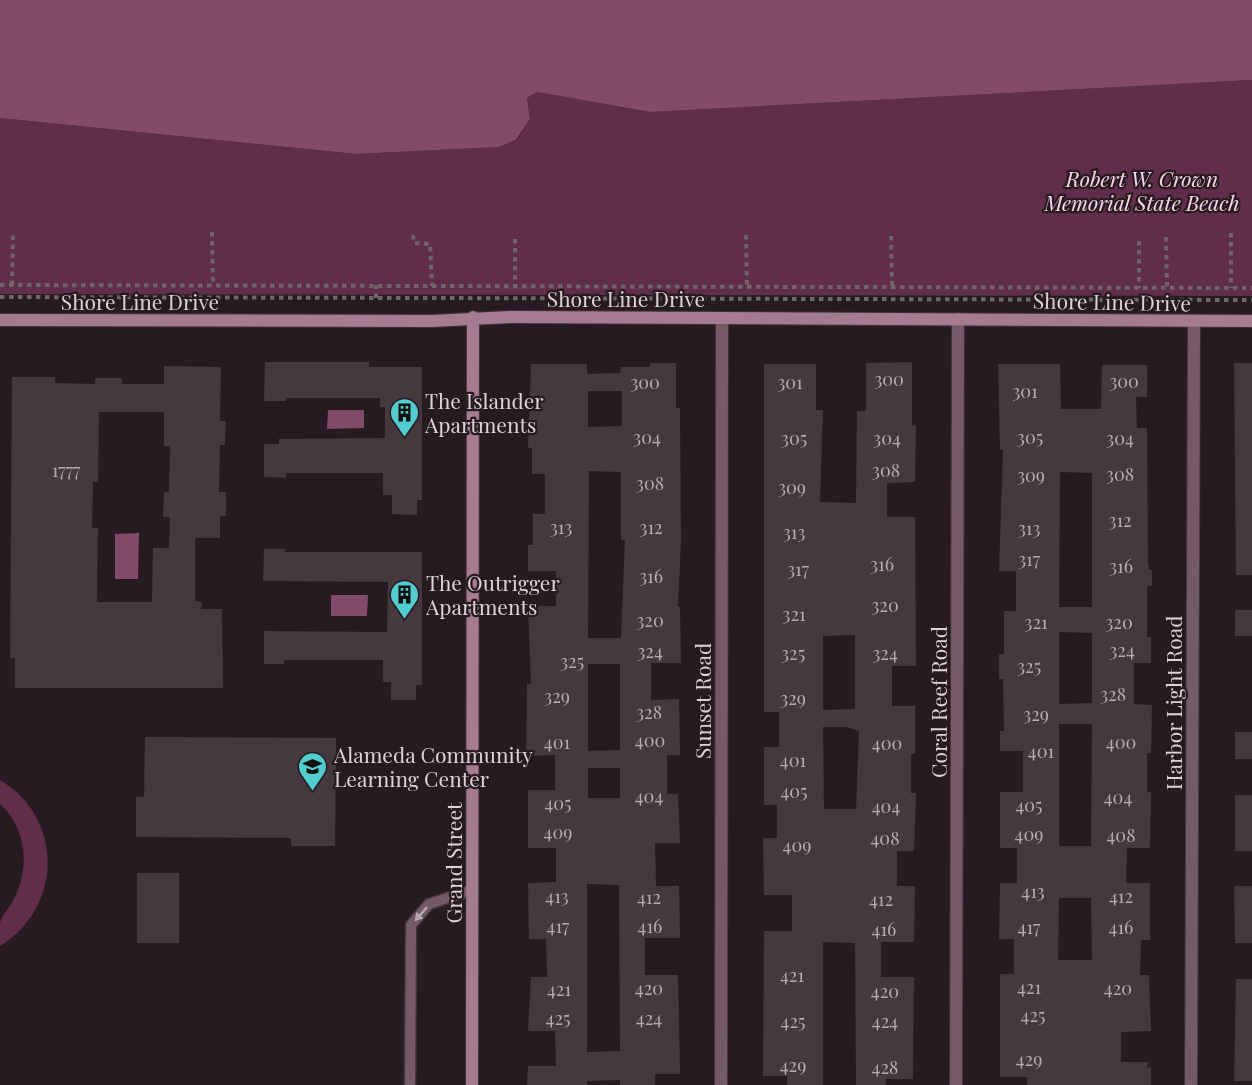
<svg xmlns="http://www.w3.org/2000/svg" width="1252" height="1085" font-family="'Playfair Display',serif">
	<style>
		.green { fill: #602e4a }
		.water { fill: #834a69 }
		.building { fill: #46383f; fill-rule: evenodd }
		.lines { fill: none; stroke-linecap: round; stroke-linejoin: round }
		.lane-casing { stroke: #40353a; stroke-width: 13 }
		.street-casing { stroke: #40353a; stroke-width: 14 }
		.secondary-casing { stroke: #40353a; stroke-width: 14 }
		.path { stroke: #70656a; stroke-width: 4; stroke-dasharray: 4.5 4.5; stroke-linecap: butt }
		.lane { stroke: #745a67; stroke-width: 10 }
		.street { stroke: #745a67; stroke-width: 12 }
		.secondary { stroke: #a57b91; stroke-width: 12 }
		.oneway { fill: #b8a9b0 }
		.labels { text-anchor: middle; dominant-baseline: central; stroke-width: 4.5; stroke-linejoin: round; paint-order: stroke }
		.number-label { font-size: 18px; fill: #b6acb1 }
		.park-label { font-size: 21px; font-style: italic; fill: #fad5e7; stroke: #271b21 }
		.street-label { font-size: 21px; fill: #dcd3d7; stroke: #271b21 }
		.poi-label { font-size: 21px; fill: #dcd3d7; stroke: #271b21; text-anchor: start }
	</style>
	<rect width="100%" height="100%" fill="#271b21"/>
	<!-- green -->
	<path class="green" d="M 1252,80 L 1252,296 L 0,294 L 0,118 L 356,154 L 499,147 L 517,140 L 530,119 L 527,98 L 537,92 L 650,112 Z
		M 0,780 C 64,818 63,907 0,946 C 0,939 0,930 0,923 C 1,916 11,906 14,899 C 30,868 27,828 0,804 Z"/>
	<!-- water -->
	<path class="water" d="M 0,0 L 1252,0 L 1252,80 L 650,112 L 537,92 L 527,98 L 530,119 L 516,140 L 499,147 L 356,154 L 0,118 Z
		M 328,410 L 364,410 L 364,428 L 327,429 Z
		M 139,533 L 138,579 L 115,579 L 115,534 Z
		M 331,595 L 368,595 L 367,616 L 331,616 Z"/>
	<!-- building -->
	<path class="building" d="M 265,362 L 369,362 L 369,367 L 422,367 L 422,500 L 417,500 L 417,515 L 392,514 L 392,495 L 383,495 L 383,473 L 286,473 L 286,478 L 264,477 L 264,444 L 279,444 L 279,439 L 385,438 L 385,407 L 380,407 L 380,398 L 286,398 L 286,401 L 264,401 Z
		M 912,362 L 912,426 L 916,425 L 915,482 L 887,483 L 887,517 L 915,517 L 916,666 L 892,666 L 892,706 L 915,706 L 915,754 L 911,754 L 911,793 L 916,793 L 914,851 L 897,851 L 897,886 L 915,886 L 914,942 L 881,942 L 881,977 L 914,977 L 913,1079 L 886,1079 L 886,1085 L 856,1085 L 855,943 L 823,942 L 823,1085 L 787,1085 L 787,1076 L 763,1076 L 764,931 L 792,931 L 792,895 L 764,895 L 763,838 L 777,838 L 777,805 L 764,805 L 764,747 L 779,747 L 779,712 L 764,712 L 764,364 L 816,364 L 816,410 L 823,410 L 820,502 L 856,503 L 857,411 L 866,411 L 866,363 ZM 855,635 L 855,709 L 823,710 L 823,636 ZM 823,727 L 846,727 L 859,731 L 856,809 L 824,809 Z
		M 650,363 L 676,363 L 676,408 L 680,408 L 681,540 L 678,607 L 680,607 L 681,663 L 651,663 L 651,700 L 679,699 L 680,755 L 667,755 L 667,794 L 678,794 L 680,843 L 655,843 L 656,886 L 679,886 L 680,938 L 645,938 L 645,975 L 678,975 L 680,1074 L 655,1074 L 655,1085 L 620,1085 L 620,1080 L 587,1081 L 587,1085 L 527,1085 L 528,1066 L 556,1066 L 555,1031 L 528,1031 L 531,977 L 547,977 L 546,939 L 529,939 L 528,883 L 556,882 L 556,848 L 528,848 L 528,790 L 555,790 L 555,755 L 526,756 L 527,684 L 531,684 L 528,606 L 556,606 L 556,571 L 528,571 L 528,545 L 533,545 L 533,514 L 545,514 L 545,474 L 532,474 L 532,448 L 528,448 L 531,364 L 587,364 L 587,374 L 620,373 L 621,367 L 650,367 ZM 588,391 L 622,391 L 622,426 L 588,427 ZM 589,471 L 621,472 L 621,540 L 625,540 L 621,638 L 588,638 ZM 588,664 L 620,664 L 620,750 L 588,751 ZM 588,768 L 620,768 L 620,798 L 588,798 ZM 587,884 L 619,885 L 620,1051 L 587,1052 Z
		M 1234,363 L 1252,363 L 1252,575 L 1236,575 Z
		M 998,364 L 1060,364 L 1061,409 L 1101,409 L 1102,365 L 1147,365 L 1147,397 L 1136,397 L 1137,428 L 1147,428 L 1148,563 L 1149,570 L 1152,570 L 1152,586 L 1147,586 L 1147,637 L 1151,637 L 1151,663 L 1134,663 L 1134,704 L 1152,705 L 1151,753 L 1147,753 L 1147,792 L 1151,792 L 1150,848 L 1127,848 L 1126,883 L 1150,883 L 1150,940 L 1141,940 L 1140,975 L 1149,975 L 1151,1031 L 1121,1032 L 1121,1062 L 1148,1062 L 1147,1068 L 1151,1067 L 1151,1085 L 1027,1085 L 1027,1077 L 1000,1077 L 1000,974 L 1014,974 L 1014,939 L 999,939 L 1000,883 L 1017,883 L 1017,848 L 1000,848 L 1000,792 L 1023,792 L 1023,751 L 1000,751 L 1000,731 L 1004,731 L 1003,679 L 999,679 L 999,654 L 1004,654 L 1004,611 L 1016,611 L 1016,571 L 999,571 L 1003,450 L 1000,450 ZM 1060,472 L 1092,473 L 1092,607 L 1059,607 ZM 1059,632 L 1092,633 L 1092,703 L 1059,704 ZM 1059,724 L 1092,724 L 1091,846 L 1059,846 ZM 1059,898 L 1091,898 L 1092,960 L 1058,960 Z
		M 164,366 L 221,367 L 220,421 L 226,421 L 225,445 L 220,445 L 219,492 L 226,492 L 226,516 L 220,516 L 220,538 L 195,538 L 195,601 L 202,602 L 201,609 L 222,609 L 223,688 L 15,688 L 15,658 L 10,658 L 12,377 L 55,377 L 55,383 L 95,384 L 95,378 L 122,378 L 122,384 L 164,384 ZM 99,412 L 164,412 L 164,446 L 170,446 L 169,492 L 164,492 L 163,517 L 170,517 L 169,548 L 153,548 L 152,602 L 97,602 L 98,528 L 92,528 L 93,482 L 98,482 Z
		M 264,549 L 285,549 L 285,552 L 422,552 L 422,685 L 416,685 L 416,700 L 391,700 L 391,682 L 383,682 L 383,660 L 284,660 L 284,664 L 264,664 L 264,631 L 387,632 L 388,582 L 263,581 Z
		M 1235,610 L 1252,610 L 1252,636 L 1235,636 Z
		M 1235,732 L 1252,732 L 1252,759 L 1235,759 Z
		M 145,737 L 336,738 L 335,846 L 291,846 L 291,838 L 136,837 L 136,797 L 144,797 Z
		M 1235,795 L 1252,795 L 1252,851 L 1235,851 Z
		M 137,873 L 179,873 L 179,943 L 137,943 Z
		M 1234,886 L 1252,886 L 1252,943 L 1235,943 Z
		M 1236,979 L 1252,979 L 1252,1081 L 1234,1081 Z"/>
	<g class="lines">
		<defs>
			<path id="lane" d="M 410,1085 L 411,925 L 429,904 L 472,890"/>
			<path id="street" d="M 721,1085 L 722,318
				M 956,1085 L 958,319
				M 1191,1085 L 1194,321"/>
			<path id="secondary" d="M 0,320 L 432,321 L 510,317 L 1252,321
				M 472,1085 L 473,317"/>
		</defs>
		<!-- lane casing -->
		<use href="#lane" class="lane-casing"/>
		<!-- street casing -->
		<use href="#street" class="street-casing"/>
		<!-- secondary casing -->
		<use href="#secondary" class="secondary-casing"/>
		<!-- path -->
		<path class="path" d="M 212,232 L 213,285
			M 1231,233 L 1231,288
			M 413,235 L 414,243 L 430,244 L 432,286
			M 746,235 L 747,286
			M 891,236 L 892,287
			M 1166,237 L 1167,288
			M 515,239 L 515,285
			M 1139,241 L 1139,288
			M 0,285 L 1252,288
			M 12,285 L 13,234
			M 0,297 L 1252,300
			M 376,298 L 376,285"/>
		<!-- lane -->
		<use href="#lane" class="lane"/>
		<!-- street -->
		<use href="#street" class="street"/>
		<!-- secondary -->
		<use href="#secondary" class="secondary"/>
	</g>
	<!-- one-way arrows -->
	<defs><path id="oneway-solid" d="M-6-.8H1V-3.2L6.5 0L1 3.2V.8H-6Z" transform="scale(1.5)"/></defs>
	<use class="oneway" href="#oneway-solid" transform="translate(421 914) rotate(132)"/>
	<!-- icons -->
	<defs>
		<symbol id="building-pin" viewBox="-11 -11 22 30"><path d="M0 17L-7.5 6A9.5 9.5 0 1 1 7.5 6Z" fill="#52cdcf" stroke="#271b21"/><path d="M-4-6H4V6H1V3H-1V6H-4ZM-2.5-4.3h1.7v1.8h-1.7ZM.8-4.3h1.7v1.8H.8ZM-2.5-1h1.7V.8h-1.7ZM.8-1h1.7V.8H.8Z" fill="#111"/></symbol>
		<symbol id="school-pin" viewBox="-11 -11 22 30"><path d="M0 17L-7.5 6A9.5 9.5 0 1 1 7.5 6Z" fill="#52cdcf" stroke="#271b21"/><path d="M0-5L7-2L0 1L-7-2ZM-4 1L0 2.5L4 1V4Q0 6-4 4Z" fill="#111"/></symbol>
	</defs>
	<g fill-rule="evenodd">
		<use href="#building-pin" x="388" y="396" width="33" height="45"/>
		<use href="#building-pin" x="388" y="578" width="33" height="45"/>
		<use href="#school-pin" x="296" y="750" width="33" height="45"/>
	</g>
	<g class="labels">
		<!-- number labels -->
		<g class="number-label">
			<text x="889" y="379">300</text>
			<text x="1124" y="381">300</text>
			<text x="645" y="382">300</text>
			<text x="790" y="382">301</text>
			<text x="1025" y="391">301</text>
			<text x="647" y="437">304</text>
			<text x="1030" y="437">305</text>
			<text x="794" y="438">305</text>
			<text x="887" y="438">304</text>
			<text x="1120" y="438">304</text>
			<text x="66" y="470">1777</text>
			<text x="886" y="470">308</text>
			<text x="1120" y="474">308</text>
			<text x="1031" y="475">309</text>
			<text x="650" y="483">308</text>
			<text x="792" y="487">309</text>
			<text x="1120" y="520">312</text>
			<text x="561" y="527">313</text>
			<text x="651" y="527">312</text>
			<text x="1029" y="528">313</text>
			<text x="794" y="532">313</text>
			<text x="1029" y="559">317</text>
			<text x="882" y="564">316</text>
			<text x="1121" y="566">316</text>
			<text x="798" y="569">317</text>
			<text x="651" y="576">316</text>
			<text x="885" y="605">320</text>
			<text x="794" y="614">321</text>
			<text x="650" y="620">320</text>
			<text x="1036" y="622">321</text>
			<text x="1119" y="622">320</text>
			<text x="1122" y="650">324</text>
			<text x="650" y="651">324</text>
			<text x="793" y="653">325</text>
			<text x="885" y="653">324</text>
			<text x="572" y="661">325</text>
			<text x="1029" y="666">325</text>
			<text x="1113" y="694">328</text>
			<text x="557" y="696">329</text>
			<text x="793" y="698">329</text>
			<text x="649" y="712">328</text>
			<text x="1036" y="714">329</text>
			<text x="650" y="740">400</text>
			<text x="557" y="742">401</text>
			<text x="1121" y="742">400</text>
			<text x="887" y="743">400</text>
			<text x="1041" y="751">401</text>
			<text x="793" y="760">401</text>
			<text x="794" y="791">405</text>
			<text x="649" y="796">404</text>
			<text x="1118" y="797">404</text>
			<text x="558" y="803">405</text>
			<text x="1029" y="805">405</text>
			<text x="886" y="806">404</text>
			<text x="558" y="832">409</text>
			<text x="1029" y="834">409</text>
			<text x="1121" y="835">408</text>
			<text x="885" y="838">408</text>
			<text x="797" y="845">409</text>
			<text x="1033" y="891">413</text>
			<text x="557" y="896">413</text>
			<text x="1121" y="896">412</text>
			<text x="649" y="897">412</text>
			<text x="881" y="899">412</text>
			<text x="558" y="926">417</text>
			<text x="650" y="926">416</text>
			<text x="1029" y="927">417</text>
			<text x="1121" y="927">416</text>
			<text x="884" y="929">416</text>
			<text x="792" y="975">421</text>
			<text x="1029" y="987">421</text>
			<text x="649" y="988">420</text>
			<text x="1118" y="988">420</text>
			<text x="559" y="989">421</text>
			<text x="885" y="991">420</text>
			<text x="1033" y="1015">425</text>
			<text x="558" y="1018">425</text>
			<text x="649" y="1018">424</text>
			<text x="793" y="1021">425</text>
			<text x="885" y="1021">424</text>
			<text x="1029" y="1059">429</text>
			<text x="793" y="1065">429</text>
			<text x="885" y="1067">428</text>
		</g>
		<!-- park labels -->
		<g class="park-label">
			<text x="1142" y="178">Robert W. Crown<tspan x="1142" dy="24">Memorial State Beach</tspan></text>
		</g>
		<!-- street labels -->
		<g class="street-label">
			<text x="626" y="298">Shore Line Drive</text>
			<text x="140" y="301">Shore Line Drive</text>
			<text transform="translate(1112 301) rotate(1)">Shore Line Drive</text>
			<text transform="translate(702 701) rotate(-90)">Sunset Road</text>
			<text transform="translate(938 702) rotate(-90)">Coral Reef Road</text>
			<text transform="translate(1173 703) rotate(-90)">Harbor Light Road</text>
			<text transform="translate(453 863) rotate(-90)">Grand Street</text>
		</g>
		<!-- poi labels -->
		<g class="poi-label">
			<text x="425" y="400">The Islander<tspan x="425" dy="24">Apartments</tspan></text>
			<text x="426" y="582">The Outrigger<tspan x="426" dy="24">Apartments</tspan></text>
			<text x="334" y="754">Alameda Community<tspan x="334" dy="24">Learning Center</tspan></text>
		</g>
	</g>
</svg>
